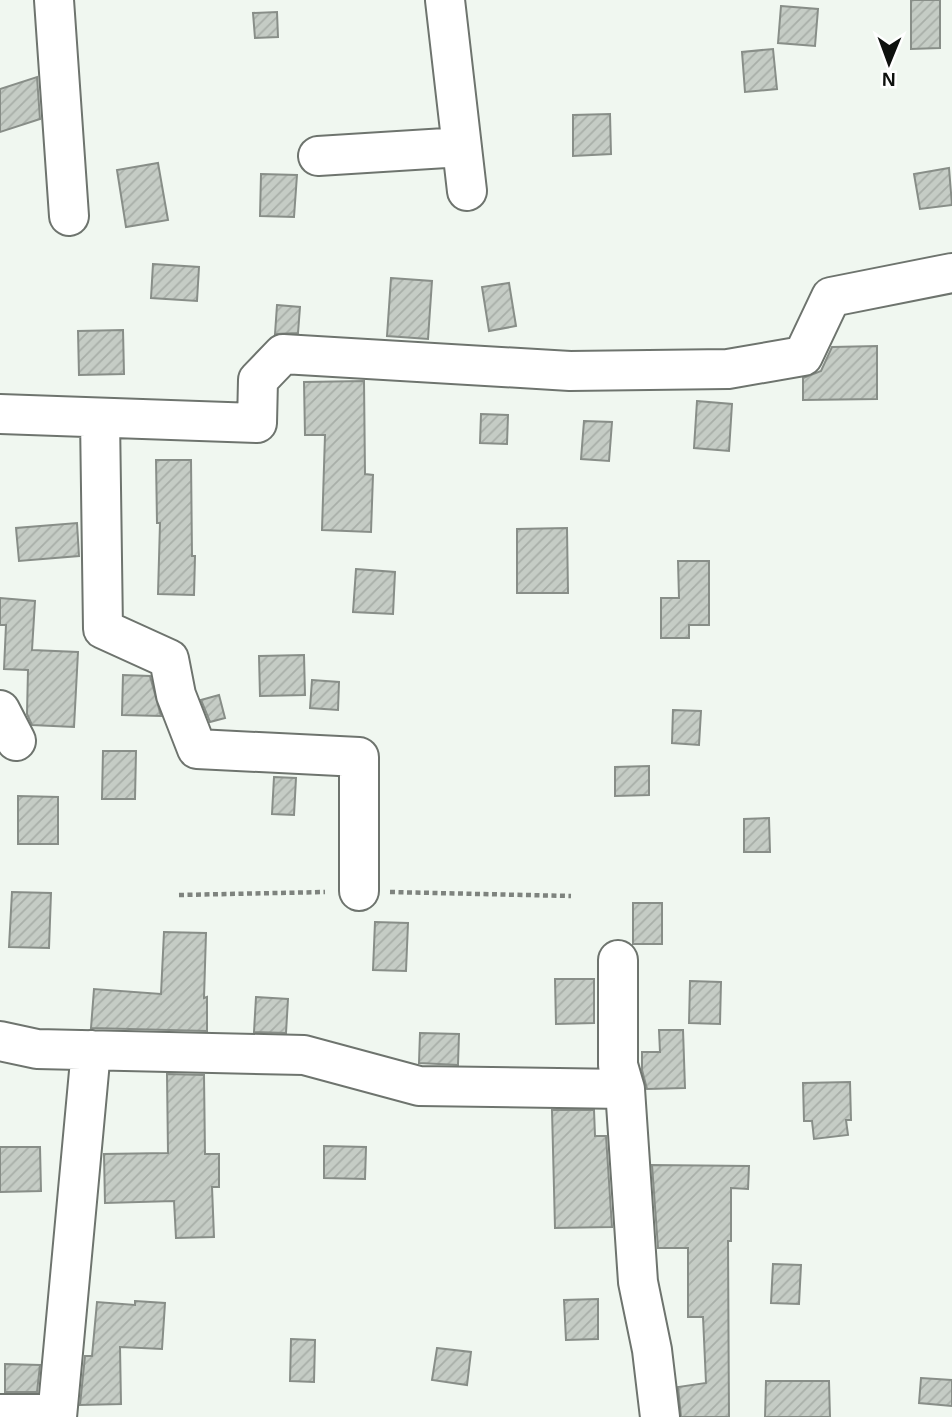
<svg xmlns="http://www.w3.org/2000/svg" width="952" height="1417" font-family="Arial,sans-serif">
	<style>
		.building { fill: url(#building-hatch); stroke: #888e88; stroke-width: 2 }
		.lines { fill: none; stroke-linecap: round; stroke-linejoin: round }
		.minor-casing { stroke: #6e746e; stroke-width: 42 }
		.path { stroke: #7e837e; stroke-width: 4.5; stroke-dasharray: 5 3.5; stroke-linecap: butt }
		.minor { stroke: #fff; stroke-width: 38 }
	</style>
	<defs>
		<pattern id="building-hatch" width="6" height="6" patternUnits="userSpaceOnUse" patternTransform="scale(1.75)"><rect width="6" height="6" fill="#c5ccc5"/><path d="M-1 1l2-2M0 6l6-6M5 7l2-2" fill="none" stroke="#a8aea8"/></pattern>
	</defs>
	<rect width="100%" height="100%" fill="#f0f7f0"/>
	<!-- building -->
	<path class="building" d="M 911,0 L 940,0 L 940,48 L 911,49 Z
		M 781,6 L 818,9 L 815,46 L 778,43 Z
		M 277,12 L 278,37 L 255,38 L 253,13 Z
		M 773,49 L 777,89 L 745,92 L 742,52 Z
		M 37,77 L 40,119 L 0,132 L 0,89 Z
		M 610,114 L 611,154 L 573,156 L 573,115 Z
		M 158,163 L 168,220 L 126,227 L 117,170 Z
		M 949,168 L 952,205 L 920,209 L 914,174 Z
		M 261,174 L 297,175 L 294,217 L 260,216 Z
		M 153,264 L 199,267 L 197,301 L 151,298 Z
		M 391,278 L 432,281 L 428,339 L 387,336 Z
		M 509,283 L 516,326 L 489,331 L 482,287 Z
		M 277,305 L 300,307 L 298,333 L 275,334 Z
		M 123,330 L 124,374 L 79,375 L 78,331 Z
		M 877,346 L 877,399 L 803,400 L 803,378 L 821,371 L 832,347 Z
		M 364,381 L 365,474 L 373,475 L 371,532 L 322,530 L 325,435 L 305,435 L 304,382 Z
		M 697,401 L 732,404 L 729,451 L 694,448 Z
		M 481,414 L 508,415 L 507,444 L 480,443 Z
		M 584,421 L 612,422 L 609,461 L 581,459 Z
		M 156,460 L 191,460 L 192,556 L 195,556 L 194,595 L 158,594 L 160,523 L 157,523 Z
		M 77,523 L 79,556 L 19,561 L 16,528 Z
		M 567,528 L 568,593 L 517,593 L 517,529 Z
		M 678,561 L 709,561 L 709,625 L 689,625 L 689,638 L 661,638 L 661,598 L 679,598 Z
		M 356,569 L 395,572 L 393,614 L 353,612 Z
		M 0,598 L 35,601 L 32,650 L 78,652 L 74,727 L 32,725 L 27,714 L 28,670 L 4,669 L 6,625 L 0,625 Z
		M 304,655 L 305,695 L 260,696 L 259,656 Z
		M 123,675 L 150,676 L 161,716 L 122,715 Z
		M 312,680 L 339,682 L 338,710 L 310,708 Z
		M 219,695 L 225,718 L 210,722 L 201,700 Z
		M 673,710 L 701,711 L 699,745 L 672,743 Z
		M 103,751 L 136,751 L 135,799 L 102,799 Z
		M 649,766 L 649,795 L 615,796 L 615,767 Z
		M 274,777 L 296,778 L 294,815 L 272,814 Z
		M 18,796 L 58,797 L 58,844 L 18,844 Z
		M 769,818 L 770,852 L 744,852 L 744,819 Z
		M 12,892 L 51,893 L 49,948 L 9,947 Z
		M 633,903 L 662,903 L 662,944 L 633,944 Z
		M 375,922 L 408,923 L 406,971 L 373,970 Z
		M 164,932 L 206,933 L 204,998 L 207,997 L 207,1031 L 91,1028 L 94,989 L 161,994 Z
		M 555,979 L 594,979 L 594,1023 L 556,1024 Z
		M 690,981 L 721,982 L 720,1024 L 689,1023 Z
		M 256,997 L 288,999 L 286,1033 L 254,1032 Z
		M 659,1030 L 683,1030 L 685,1088 L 647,1089 L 642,1070 L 642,1052 L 660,1052 Z
		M 420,1033 L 459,1034 L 458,1065 L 419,1063 Z
		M 167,1074 L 204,1075 L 205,1154 L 219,1154 L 219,1187 L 212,1187 L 214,1237 L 176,1238 L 174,1201 L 105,1203 L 104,1154 L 168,1153 Z
		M 850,1082 L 851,1120 L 846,1120 L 848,1135 L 814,1139 L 812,1121 L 804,1121 L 803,1083 Z
		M 552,1110 L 594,1110 L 595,1136 L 606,1136 L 612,1227 L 555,1228 Z
		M 324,1146 L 366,1147 L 365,1179 L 324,1178 Z
		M 0,1147 L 40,1147 L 41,1191 L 0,1192 Z
		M 652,1165 L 749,1166 L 748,1189 L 731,1188 L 731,1241 L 728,1241 L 729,1417 L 681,1417 L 678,1387 L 706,1383 L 703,1317 L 688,1317 L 688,1248 L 658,1248 Z
		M 773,1264 L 801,1265 L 799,1304 L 771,1303 Z
		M 598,1299 L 598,1339 L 566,1340 L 564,1300 Z
		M 135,1301 L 165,1303 L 162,1349 L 120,1347 L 121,1404 L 80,1405 L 85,1356 L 92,1356 L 97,1302 L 135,1305 Z
		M 291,1339 L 315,1340 L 314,1382 L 290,1381 Z
		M 437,1348 L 471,1352 L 467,1385 L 432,1380 Z
		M 5,1364 L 40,1365 L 37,1392 L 5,1392 Z
		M 921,1378 L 952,1380 L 952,1406 L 919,1403 Z
		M 766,1381 L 829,1381 L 830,1417 L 765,1417 Z"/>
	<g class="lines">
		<defs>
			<path id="minor" d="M 54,0 L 69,216
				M 445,0 L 467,191
				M 318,156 L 462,147
				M 0,414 L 257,423 L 258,380 L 283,354 L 570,371 L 728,369 L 803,356 L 831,297 L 952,273
				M 100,418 L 103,629 L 169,659 L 176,695 L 197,749 L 359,757 L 359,891
				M 0,710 L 16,741
				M 618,960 L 618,1065 L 625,1089 L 638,1282 L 652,1350 L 660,1417
				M 0,1041 L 37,1049 L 304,1055 L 419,1086 L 625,1089
				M 0,1414 L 57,1414
				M 57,1417 L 91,1050"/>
		</defs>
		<!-- minor casing -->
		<use href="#minor" class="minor-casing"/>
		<!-- path -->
		<path class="path" d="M 390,892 L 571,896
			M 179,895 L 325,892"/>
		<!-- minor -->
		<use href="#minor" class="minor"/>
	</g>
	<!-- north arrow -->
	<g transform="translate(889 63) rotate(181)" stroke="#ffffff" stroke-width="5" paint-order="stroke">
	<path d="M0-5L12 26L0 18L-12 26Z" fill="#0e110e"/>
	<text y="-10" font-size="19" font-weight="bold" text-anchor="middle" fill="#0e110e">N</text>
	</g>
</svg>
